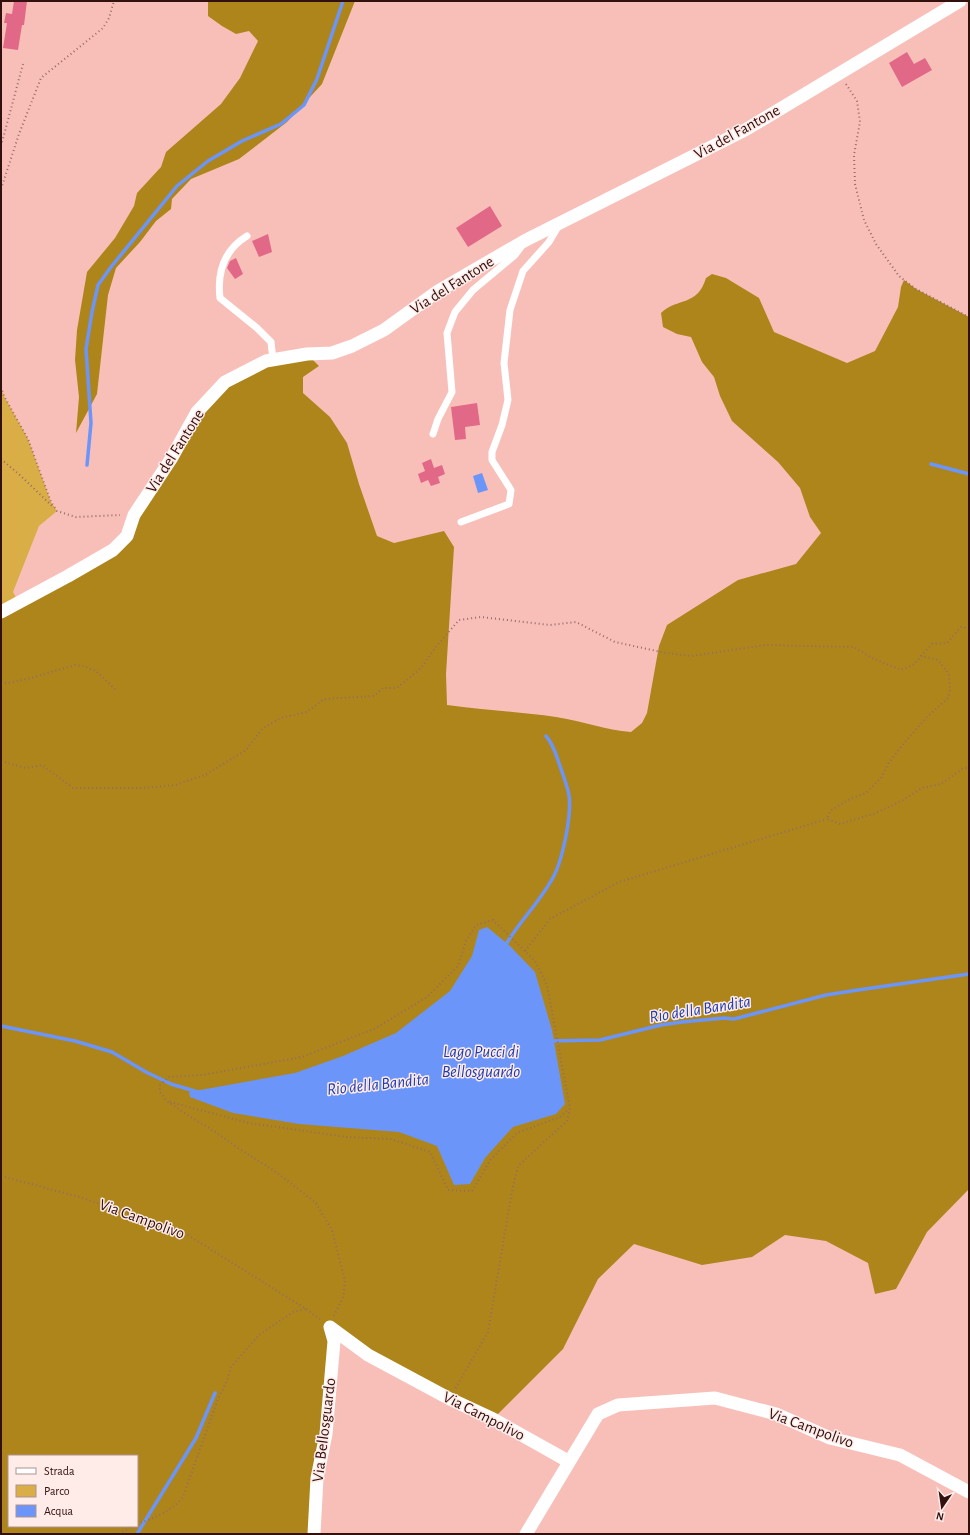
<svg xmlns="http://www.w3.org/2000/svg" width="970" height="1535" font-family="'Alegreya Sans',sans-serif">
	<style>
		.green { fill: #daae46 }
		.forest { fill: #ad851b; fill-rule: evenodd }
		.water { fill: #6c95f9 }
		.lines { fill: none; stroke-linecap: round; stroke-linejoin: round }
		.stream { stroke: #6c95f9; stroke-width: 3.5 }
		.building { fill: #e26888 }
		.path { stroke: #976a66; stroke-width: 2; stroke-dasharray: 1 3; stroke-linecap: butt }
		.lane { stroke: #fff; stroke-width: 7 }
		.street { stroke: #fff; stroke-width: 13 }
		.labels { text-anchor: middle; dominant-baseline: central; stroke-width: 3; stroke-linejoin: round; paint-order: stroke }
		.street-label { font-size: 16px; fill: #31100e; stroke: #ffebe8 }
		.water-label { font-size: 17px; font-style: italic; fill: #1c3daf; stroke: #ffebe8 }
	</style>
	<rect width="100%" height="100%" fill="#f8bfb9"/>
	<!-- green -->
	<path class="green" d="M 1,387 L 4,396 L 28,439 L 51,502 L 57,511 L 39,526 L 13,592 L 19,603 L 1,612 Z"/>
	<!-- forest -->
	<path class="forest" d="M 208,1 L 355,1 L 322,84 L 287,122 L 239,159 L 191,179 L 172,199 L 171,209 L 156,221 L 140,242 L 116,268 L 108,295 L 97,394 L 76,433 L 79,397 L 75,360 L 77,330 L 87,272 L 115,238 L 134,206 L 137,193 L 161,167 L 166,152 L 221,104 L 240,78 L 258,41 L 249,31 L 236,34 L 222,26 L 208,16 Z
		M 712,274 L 726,278 L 759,298 L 774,332 L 847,363 L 875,351 L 898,307 L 901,287 L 904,280 L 916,289 L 969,317 L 969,1189 L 927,1232 L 896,1289 L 875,1294 L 868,1263 L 826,1241 L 785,1235 L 752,1257 L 702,1265 L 634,1244 L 598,1279 L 563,1349 L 493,1419 L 330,1328 L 314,1534 L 1,1534 L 1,612 L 113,550 L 134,515 L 225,382 L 266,361 L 307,354 L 319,366 L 303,377 L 303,393 L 330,417 L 347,443 L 359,484 L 377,536 L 394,543 L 444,531 L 454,547 L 446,674 L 447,705 C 484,710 520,712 556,717 C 582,721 606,730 631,732 L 642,723 L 647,713 L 659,646 L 667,625 L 738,580 L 796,564 L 821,533 L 810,517 L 800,488 L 778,462 L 732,421 L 720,396 L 714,377 L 702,362 L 691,337 L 677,334 L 663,327 L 661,313 C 678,297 697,307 706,278 ZM 9,1456 L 137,1456 L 137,1526 L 9,1526 Z"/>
	<!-- water -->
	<path class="water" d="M 482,473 L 488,490 L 478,493 L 473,476 Z
		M 487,927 L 510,946 L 535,972 L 552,1030 L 565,1104 L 556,1114 L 513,1127 L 485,1158 L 470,1184 L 454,1185 L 437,1146 L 399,1132 L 299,1124 L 233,1113 L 190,1097 L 189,1092 L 295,1073 L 343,1056 L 396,1033 L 450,991 L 472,956 L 479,930 Z"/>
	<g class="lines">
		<!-- stream -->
		<path class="stream" d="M 931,464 L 969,474
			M 87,465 L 91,423 L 86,349 L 92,312 L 98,285 L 111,267 L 177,186 L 208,161 L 242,141 L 281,124 L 304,105 L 317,79 L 343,1
			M 505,946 C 518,923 538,904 551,881 C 562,864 572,816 569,795 C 567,785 563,775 560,766 C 556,755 554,745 546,736
			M 1,1026 L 75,1041 L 112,1052 L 146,1072 L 171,1084 L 198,1092
			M 549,1041 L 600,1040 L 661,1025 L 682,1022 L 724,1018 L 734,1019 L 826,995 L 858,990 L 969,974
			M 137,1534 L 196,1438 L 215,1393"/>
	</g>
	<!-- building -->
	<path class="building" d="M 14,1 L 27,1 L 24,25 L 22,25 L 18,50 L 3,48 L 7,23 L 4,23 L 6,13 L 12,14 Z
		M 907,52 L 914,64 L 925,58 L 932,70 L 902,87 L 889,63 Z
		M 490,206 L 502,226 L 468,247 L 456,228 Z
		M 268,234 L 272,252 L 259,257 L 252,241 Z
		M 236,258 L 243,274 L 235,279 L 227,268 L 230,261 Z
		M 477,403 L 480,425 L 465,427 L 466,439 L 455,440 L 451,407 Z
		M 431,459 L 434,468 L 442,465 L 445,474 L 438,477 L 440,483 L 431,486 L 428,480 L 421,483 L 418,474 L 425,471 L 422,463 Z"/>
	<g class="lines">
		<!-- path -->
		<path class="path" d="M 846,84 L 857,101 L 860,122 L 854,155 L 855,184 L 864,220 L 876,244 L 899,276 L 904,280 L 916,289 L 969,317
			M 1,146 L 23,64
			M 1,189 L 19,134 L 41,78 L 103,28 L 109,18 L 114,1
			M 1,387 L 4,396 L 28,439 L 51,502 L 57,511 L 76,517 L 120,515
			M 1,459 L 21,476 L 53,507
			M 921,656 L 932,644 L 947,643 L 961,627 L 969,629
			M 1,682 L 8,683 L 31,678 L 75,665 L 83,666 L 96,671 L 117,691
			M 1,761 L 26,768 L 42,765 L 73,788 L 143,788 L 175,785 L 205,775 L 246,750 L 263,728 L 281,718 L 307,712 L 324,699 L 374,696 L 383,688 L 397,688 L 421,668 L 435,648 L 459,620 L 481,617 L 550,625 L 576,622 L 615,642 L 666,653 L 692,656 L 765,645 L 854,647 L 870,657 L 901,670 L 915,664 L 921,656 L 938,660 L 949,674 L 950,690 L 948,698 L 926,718 L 904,743 L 888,764 L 881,778 L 866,793 L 848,800 L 830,811 L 827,819 L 840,824 L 876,813 L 903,800 L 922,788 L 941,784 L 962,769 L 969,767
			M 525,951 L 550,919 L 619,882 L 827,819
			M 170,1102 L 249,1123 L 347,1137 L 391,1139 L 430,1152 L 448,1190 L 472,1191 L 491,1159 L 517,1133 L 560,1117 L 569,1109
			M 1,1176 L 79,1197 L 183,1232 L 306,1309 L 320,1319
			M 334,1316 L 343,1297 L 345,1281 L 332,1230 L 315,1202 L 276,1172 L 238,1148 L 214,1131 L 189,1116 L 167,1101 L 160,1092 L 160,1085 L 169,1077 L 202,1075 L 302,1057 L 374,1029 L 427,997 L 458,966 L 466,941 L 476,925 L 493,920 L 535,961 L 547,985 L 570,1108 L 567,1121 L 518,1166 L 512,1191 L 488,1332 L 455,1389
			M 137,1524 C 154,1518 171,1512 183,1497 L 218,1399 L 227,1381 L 231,1367 L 259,1335 L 293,1312 L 306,1309
			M 119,1534 L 132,1526"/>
		<!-- lane -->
		<path class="lane" d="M 247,236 C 224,250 217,272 220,298 L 257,328 L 271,342 L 273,360
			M 433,434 L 438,419 L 452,392 L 447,333 L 455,312 L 473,290 L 515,255 L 521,247
			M 461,522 L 509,504 L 511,490 L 492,460 L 492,452 L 502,425 L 508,400 L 504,363 L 510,310 L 523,271 L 549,242 L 559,225"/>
		<!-- street -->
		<path class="street" d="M 1,612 L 68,576 L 113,550 L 127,536 L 134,515 L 171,459 L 197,412 L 225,382 L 266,361 L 307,354 L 332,353 L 352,346 L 384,330 L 438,291 L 526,240 L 745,130 L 960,1
			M 330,1327 L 368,1355 L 450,1399 L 493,1419 L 568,1461
			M 314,1534 L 317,1478 L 326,1434 L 334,1341 L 330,1327
			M 526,1534 L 598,1414 L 618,1405 L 715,1398 L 776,1414 L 830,1438 L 900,1455 L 969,1492"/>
	</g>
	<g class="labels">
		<!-- street labels -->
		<g class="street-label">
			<text transform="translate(737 132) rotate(-29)">Via del Fantone</text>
			<text transform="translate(452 285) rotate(-32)">Via del Fantone</text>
			<text transform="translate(175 451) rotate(-58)">Via del Fantone</text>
			<text transform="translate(142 1219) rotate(20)">Via Campolivo</text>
			<text transform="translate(484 1416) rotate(27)">Via Campolivo</text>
			<text transform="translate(811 1428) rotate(20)">Via Campolivo</text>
			<text transform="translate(324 1430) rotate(-83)">Via Bellosguardo</text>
		</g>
		<!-- water labels -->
		<g class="water-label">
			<text transform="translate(700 1009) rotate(-9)">Rio della Bandita</text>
			<text x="481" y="1051">Lago Pucci di<tspan x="481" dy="20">Bellosguardo</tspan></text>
			<text transform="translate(378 1084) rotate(-6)">Rio della Bandita</text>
		</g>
	</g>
	<!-- border -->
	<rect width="970" height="1535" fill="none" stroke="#31100e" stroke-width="4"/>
	<!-- legend -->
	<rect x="8" y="1455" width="130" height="72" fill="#ffebe8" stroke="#ad9391"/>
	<rect x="16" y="1468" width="20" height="6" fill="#ffffff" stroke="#ad9391"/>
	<text x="44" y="1475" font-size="12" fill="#31100e">Strada</text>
	<rect x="16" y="1485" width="20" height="12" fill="#daae46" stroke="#ad9391"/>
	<text x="44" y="1495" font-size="12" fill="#31100e">Parco</text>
	<rect x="16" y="1505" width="20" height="12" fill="#6c95f9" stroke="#ad9391"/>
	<text x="44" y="1515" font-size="12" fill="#31100e">Acqua</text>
	<!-- north arrow -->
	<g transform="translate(942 1507) rotate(193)" stroke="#ffebe8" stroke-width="3" paint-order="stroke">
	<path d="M0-3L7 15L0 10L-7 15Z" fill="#31100e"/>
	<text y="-6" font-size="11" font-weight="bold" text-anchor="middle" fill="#31100e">N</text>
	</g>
</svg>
